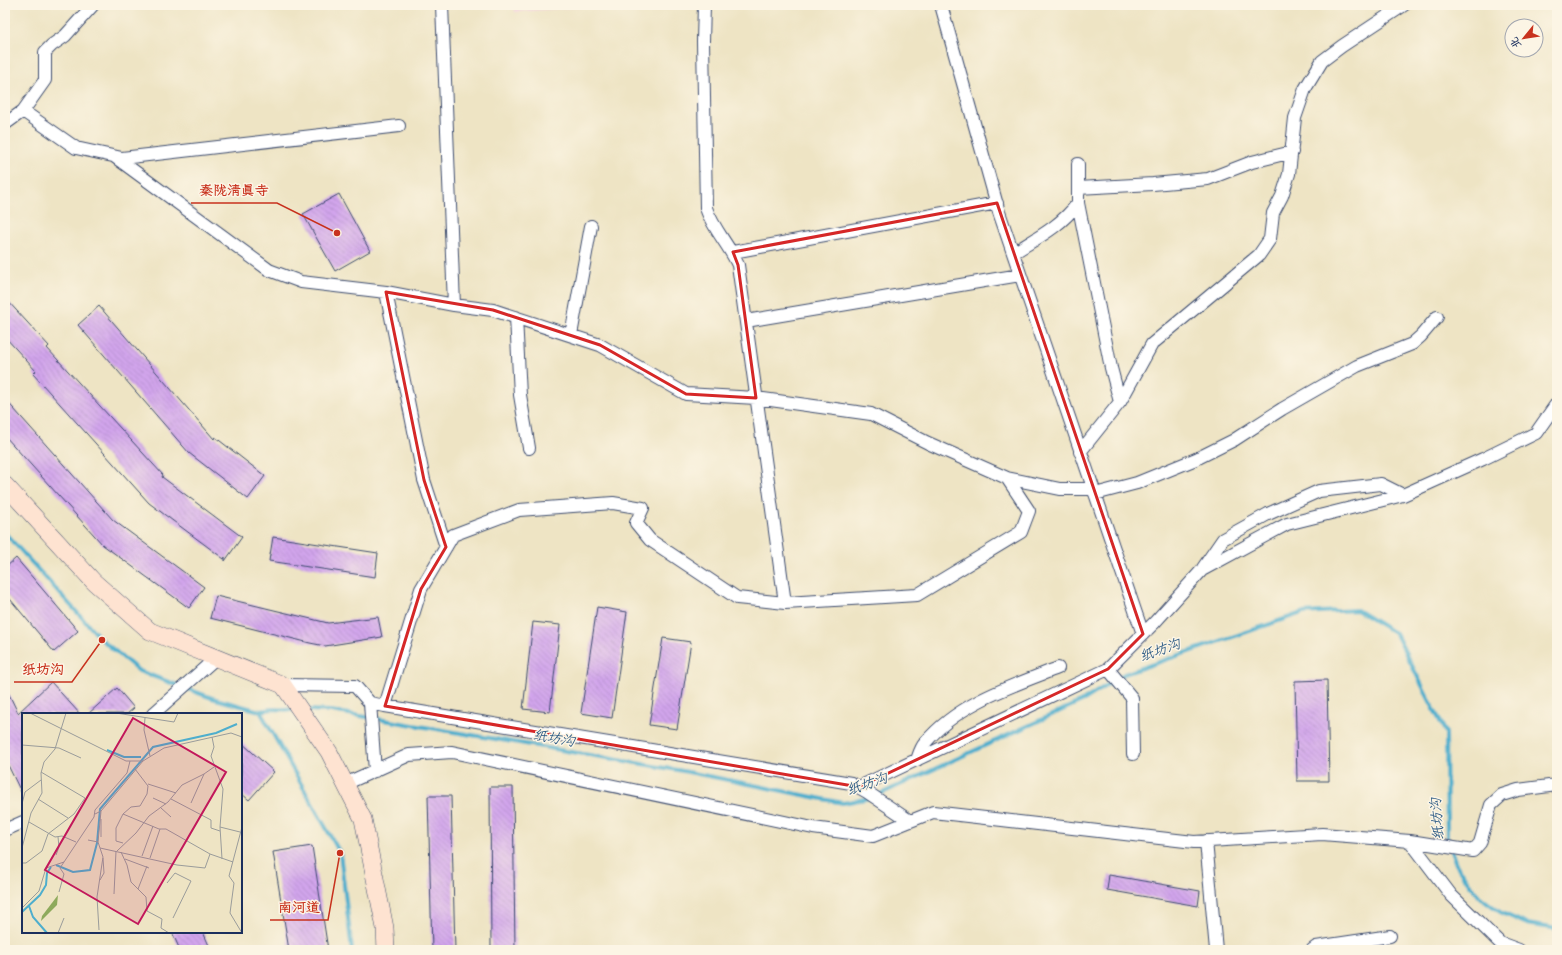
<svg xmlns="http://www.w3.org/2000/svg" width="1562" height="955" font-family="Itim,'LXGW WenKai TC',sans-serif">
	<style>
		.built { fill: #f3cfde }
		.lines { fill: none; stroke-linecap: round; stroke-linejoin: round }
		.stream { stroke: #4eaecd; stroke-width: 4 }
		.building { fill: url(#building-back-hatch) }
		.street-casing { stroke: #3b4a6d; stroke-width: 14 }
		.secondary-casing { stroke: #3b4a6d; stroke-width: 18 }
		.street { stroke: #fff; stroke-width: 12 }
		.secondary { stroke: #fee3d1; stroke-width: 17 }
		.marked { fill: none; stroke: #d62828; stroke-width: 3; stroke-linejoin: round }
		.labels { text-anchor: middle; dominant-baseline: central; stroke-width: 3; stroke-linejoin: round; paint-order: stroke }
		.water-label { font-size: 14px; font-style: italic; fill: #2d5b85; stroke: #fcf5e5 }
		.inset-river { fill: none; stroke: #4eaecd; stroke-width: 2 }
		.inset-road { fill: none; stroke: #9a9c9b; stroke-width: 1 }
		.view { fill: #c2185b; fill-opacity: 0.15; stroke: #c2185b; stroke-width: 2 }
		.inset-edge { fill: none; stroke: #1b2f5e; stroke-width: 2 }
		.leader { fill: none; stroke: #c8321e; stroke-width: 1.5 }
		.callout-dot { fill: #c8321e; stroke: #fcf5e5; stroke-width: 1.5 }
		.callout-label { font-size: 14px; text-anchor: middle; font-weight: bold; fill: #c8321e; stroke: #fcf5e5; stroke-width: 3; stroke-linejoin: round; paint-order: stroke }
	</style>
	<defs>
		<pattern id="building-back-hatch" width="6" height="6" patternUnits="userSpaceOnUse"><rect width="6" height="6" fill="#d2a5ec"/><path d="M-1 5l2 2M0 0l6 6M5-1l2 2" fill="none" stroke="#aa87c2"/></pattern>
	</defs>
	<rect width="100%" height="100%" fill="#fcf5e5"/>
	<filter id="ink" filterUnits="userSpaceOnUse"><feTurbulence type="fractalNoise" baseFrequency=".025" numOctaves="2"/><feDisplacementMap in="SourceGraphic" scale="8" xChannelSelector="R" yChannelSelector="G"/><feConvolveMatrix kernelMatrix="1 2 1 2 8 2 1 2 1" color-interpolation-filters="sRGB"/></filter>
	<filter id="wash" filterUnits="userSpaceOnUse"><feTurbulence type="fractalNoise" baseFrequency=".012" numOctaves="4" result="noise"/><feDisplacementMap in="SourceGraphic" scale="16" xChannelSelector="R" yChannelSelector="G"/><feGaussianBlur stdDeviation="0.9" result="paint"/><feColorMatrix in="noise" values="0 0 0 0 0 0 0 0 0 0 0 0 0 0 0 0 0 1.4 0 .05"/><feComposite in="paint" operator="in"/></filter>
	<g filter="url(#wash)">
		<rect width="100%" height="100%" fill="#eee4c4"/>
		<!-- built -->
		<path class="built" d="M 514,5 L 608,5 L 515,12 Z"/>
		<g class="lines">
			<!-- stream -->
			<path class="stream" d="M 5,533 L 102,640 L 139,671 L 212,698 L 260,711 L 272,709 L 295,710
				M 306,710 L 331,711 L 683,771 L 843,803 L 870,798
				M 260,711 L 340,853 L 352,950
				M 876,796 L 1084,700 L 1124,674 L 1302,613 L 1357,610 L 1396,634 L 1446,733 L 1447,839 L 1456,864 L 1463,875 L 1479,896 L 1500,912 L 1527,924 L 1557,929"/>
		</g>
		<g id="blocks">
			<!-- building -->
			<path class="building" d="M 339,194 L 370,251 L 335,271 L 303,214 Z
				M 5,298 L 49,346 L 47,348 L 163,475 L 162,477 L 242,537 L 225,561 L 225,557 L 224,559 L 149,503 L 33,374 L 36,371 L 5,337 Z
				M 99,306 L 214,439 L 215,437 L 265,476 L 248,499 L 189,453 L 78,325 Z
				M 5,399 L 113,520 L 204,587 L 189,608 L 103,545 L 5,436 Z
				M 273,537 L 378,553 L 375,577 L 269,561 Z
				M 16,558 L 78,631 L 54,652 L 5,593 L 5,568 Z
				M 216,596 L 328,623 L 378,617 L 382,637 L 325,646 L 310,643 L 210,618 Z
				M 597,607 L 627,612 L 612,718 L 581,713 Z
				M 533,622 L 560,625 L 550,712 L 523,709 Z
				M 663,638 L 691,642 L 677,729 L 649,725 Z
				M 1327,680 L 1329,781 L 1297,781 L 1295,681 Z
				M 51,682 L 80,714 L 23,714 L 23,796 L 5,759 L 5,686 L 18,713 Z
				M 117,688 L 134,708 L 127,714 L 88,714 Z
				M 241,742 L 274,772 L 249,800 L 241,793 Z
				M 490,787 L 513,787 L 515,950 L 491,950 Z
				M 428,796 L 451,796 L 455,950 L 432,950 Z
				M 312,846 L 328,950 L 289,950 L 273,852 Z
				M 1109,875 L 1200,891 L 1198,906 L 1107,890 Z
				M 172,932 L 203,932 L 211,950 L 180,950 Z"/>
		</g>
	</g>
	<g filter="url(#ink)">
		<use href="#blocks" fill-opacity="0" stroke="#3b4a6d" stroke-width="1"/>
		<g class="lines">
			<defs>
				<path id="street" d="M 442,5 L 454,305
					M 704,5 L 703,41 L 706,208 C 713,229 729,245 738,265 L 785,603 L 917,595 L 1021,532 L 1029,511 L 1007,478
					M 941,5 L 999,212 L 1143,634
					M 23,111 L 76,148 L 122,158 L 399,126
					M 5,124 L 23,111 L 45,80 L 45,52 L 52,45 L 65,36 L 93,5
					M 115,157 L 269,270 L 301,282 L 386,292 L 454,305 L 493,310 L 600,345 L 686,394 L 756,398 L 871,414 L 928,443 L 1007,478 L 1060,489 L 1093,489
					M 1078,164 L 1078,203 L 1111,368 L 1120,402
					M 1078,188 L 1153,184 L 1208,179 L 1252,162 L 1292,152
					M 733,252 L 997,203
					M 1013,253 C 1037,238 1061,226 1078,203
					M 386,292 L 424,480 L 446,547
					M 516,317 L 520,395 L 529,448
					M 746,321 L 1020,275
					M 571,335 L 591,226
					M 1080,452 L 1120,402 L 1152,344 L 1259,255 L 1270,239 L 1273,213 L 1282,196 L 1289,174 L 1295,118 L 1305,89 L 1322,61 L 1342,46 L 1404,5
					M 1095,494 L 1137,483 L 1196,459 L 1234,440 L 1282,409 L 1357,366 L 1412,344 L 1421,336 L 1437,317
					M 1203,568 L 1223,539 L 1268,514 L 1319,491 L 1381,484 L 1403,495
					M 1108,669 L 1155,622 L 1202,570 L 1287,524 L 1403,495 L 1483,459 L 1536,433 L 1557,403
					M 283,685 L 355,686 L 370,703 L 385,706 L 851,783 L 867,792 L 910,821
					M 370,703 L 375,771
					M 385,706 L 421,589 L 453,535 L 519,510 L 613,503 L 643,508 L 636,523 L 650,540 L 737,598 L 785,603
					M 153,714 L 217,657
					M 917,760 C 919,754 921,747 925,743 C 958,703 1012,686 1058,668
					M 345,784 L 409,755 L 452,752 L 813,828 L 873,836 L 933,812 L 1194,842 L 1322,834 L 1410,841 L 1473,851 L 1480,843 L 1491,805 L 1502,795 L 1518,790 L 1557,785
					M 859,787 L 1108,669 L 1132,698 L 1133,754
					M 5,830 L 23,822
					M 1206,841 L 1216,950
					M 1410,841 L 1451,895 L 1500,943 L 1519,950
					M 1312,950 L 1316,947 L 1390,936"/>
				<path id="secondary" d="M 5,485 L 94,582 L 150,631 L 283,685 L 329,752 L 363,819 L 385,928 L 386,950"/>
			</defs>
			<!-- street casing -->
			<use href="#street" class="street-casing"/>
			<!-- secondary casing -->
			<use href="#secondary" class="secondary-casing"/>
			<!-- street -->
			<use href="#street" class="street"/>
			<!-- secondary -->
			<use href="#secondary" class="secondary"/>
		</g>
	</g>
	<!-- marked area -->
	<path class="marked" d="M 997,203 L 1143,634 L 1108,669 L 859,787 L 385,706 L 421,589 L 446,547 L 424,480 L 386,292 L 493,310 L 600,345 L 686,394 L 756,398 L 738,265 L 733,252 Z"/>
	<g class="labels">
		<!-- water labels -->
		<g class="water-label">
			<text transform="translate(1160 650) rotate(-19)">纸坊沟</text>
			<text transform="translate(554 738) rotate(10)">纸坊沟</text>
			<text transform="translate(867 784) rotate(-18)">纸坊沟</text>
			<text transform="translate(1437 819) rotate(-94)">纸坊沟</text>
		</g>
	</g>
	<!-- overview -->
	<g transform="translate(22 713)">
		<rect width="220" height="220" fill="#eee4c4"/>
		<path d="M 36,182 L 35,192 L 19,208 L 20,203 Z" fill="#8eaa5c"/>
		<path class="inset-river" d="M 85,37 L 102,44 L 119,44M 34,152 L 51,159 L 68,157 L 75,130 L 78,96 L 131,34 L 194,20 L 215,11M 7,193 L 11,204 L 25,220M 0,199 L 18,182 L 24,172 L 25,160 L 29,154"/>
		<path class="inset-road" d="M 8,0 L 104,48 L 121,48 L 142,35 L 209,20 L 220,24M 94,0 L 152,9 L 156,0M 123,5 L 122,17 L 128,43M 190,24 L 192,34 L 189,43 L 201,76 L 198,114 L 200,146M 0,32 L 37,35 L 59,45M 126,71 L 154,80M 131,85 L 144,91M 16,86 L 46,105M 149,86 L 189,107 L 189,115 L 198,118M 169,90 L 182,61 L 192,54M 0,91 L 3,79 L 19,67M 139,95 L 149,104M 73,101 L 79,98 L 121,48M 101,101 L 109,94 L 118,93 L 125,81 L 126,73 L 113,56M 79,106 L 79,124M 7,109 L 33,124 L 40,123 L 54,129M 198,114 L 218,119M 66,127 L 76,129 L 79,98M 76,129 L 81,144 L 75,184 L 77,217M 101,130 L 94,128 L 94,115 L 101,101 L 137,116 L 144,116 L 188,141 L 211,149M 0,135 L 9,100 L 20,80 L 19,60 L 22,49 L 33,36 L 44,0M 78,135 L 155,152 L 183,155 L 188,141M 95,138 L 114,120 L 127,103 L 146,89 L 160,72 L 182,61M 99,139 L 105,152 L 109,169 L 124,184 L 125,198 L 140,206 L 139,215 L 147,220M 34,142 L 37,134 L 36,124M 120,143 L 131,113M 128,145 L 138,116M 103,146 L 127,155M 0,150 L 4,150 L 20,138 L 26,121 L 52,101 L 63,85 L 19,59M 0,159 L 0,172M 78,167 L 82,160 L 81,145M 145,170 L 153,160 L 169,168 L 151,205M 116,176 L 125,153M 37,179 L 42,161 L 38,155 L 72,104 L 73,97 L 105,60 L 108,48M 92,181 L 94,138M 0,195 L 17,178 L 24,155 L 42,149M 36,220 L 42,205M 220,220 L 208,200 L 212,170 L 207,163 L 220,114"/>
		<path class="view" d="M 111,5 L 204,59 L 116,211 L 23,157 Z"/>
		<rect width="220" height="220" class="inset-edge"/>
	</g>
	<!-- callouts -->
	<path class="leader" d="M337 233L277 203H191M102 640L72 682H14M340 853L328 920H270"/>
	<g class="callout-dot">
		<circle cx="337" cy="233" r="4"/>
		<circle cx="102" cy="640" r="4"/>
		<circle cx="340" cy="853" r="4"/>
	</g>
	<g class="callout-label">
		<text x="234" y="195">秦陇清真寺</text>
		<text x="43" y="674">纸坊沟</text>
		<text x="299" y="912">南河道</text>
	</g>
	<!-- margin -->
	<rect width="1562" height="955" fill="none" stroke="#fcf5e5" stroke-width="20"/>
	<!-- north arrow -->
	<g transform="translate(1524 38) rotate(240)"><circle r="19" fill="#fcf5e5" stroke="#a2a6af"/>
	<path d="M0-3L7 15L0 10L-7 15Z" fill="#c8321e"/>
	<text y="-6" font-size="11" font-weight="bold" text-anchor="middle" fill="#1b2f5e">北</text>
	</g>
</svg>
